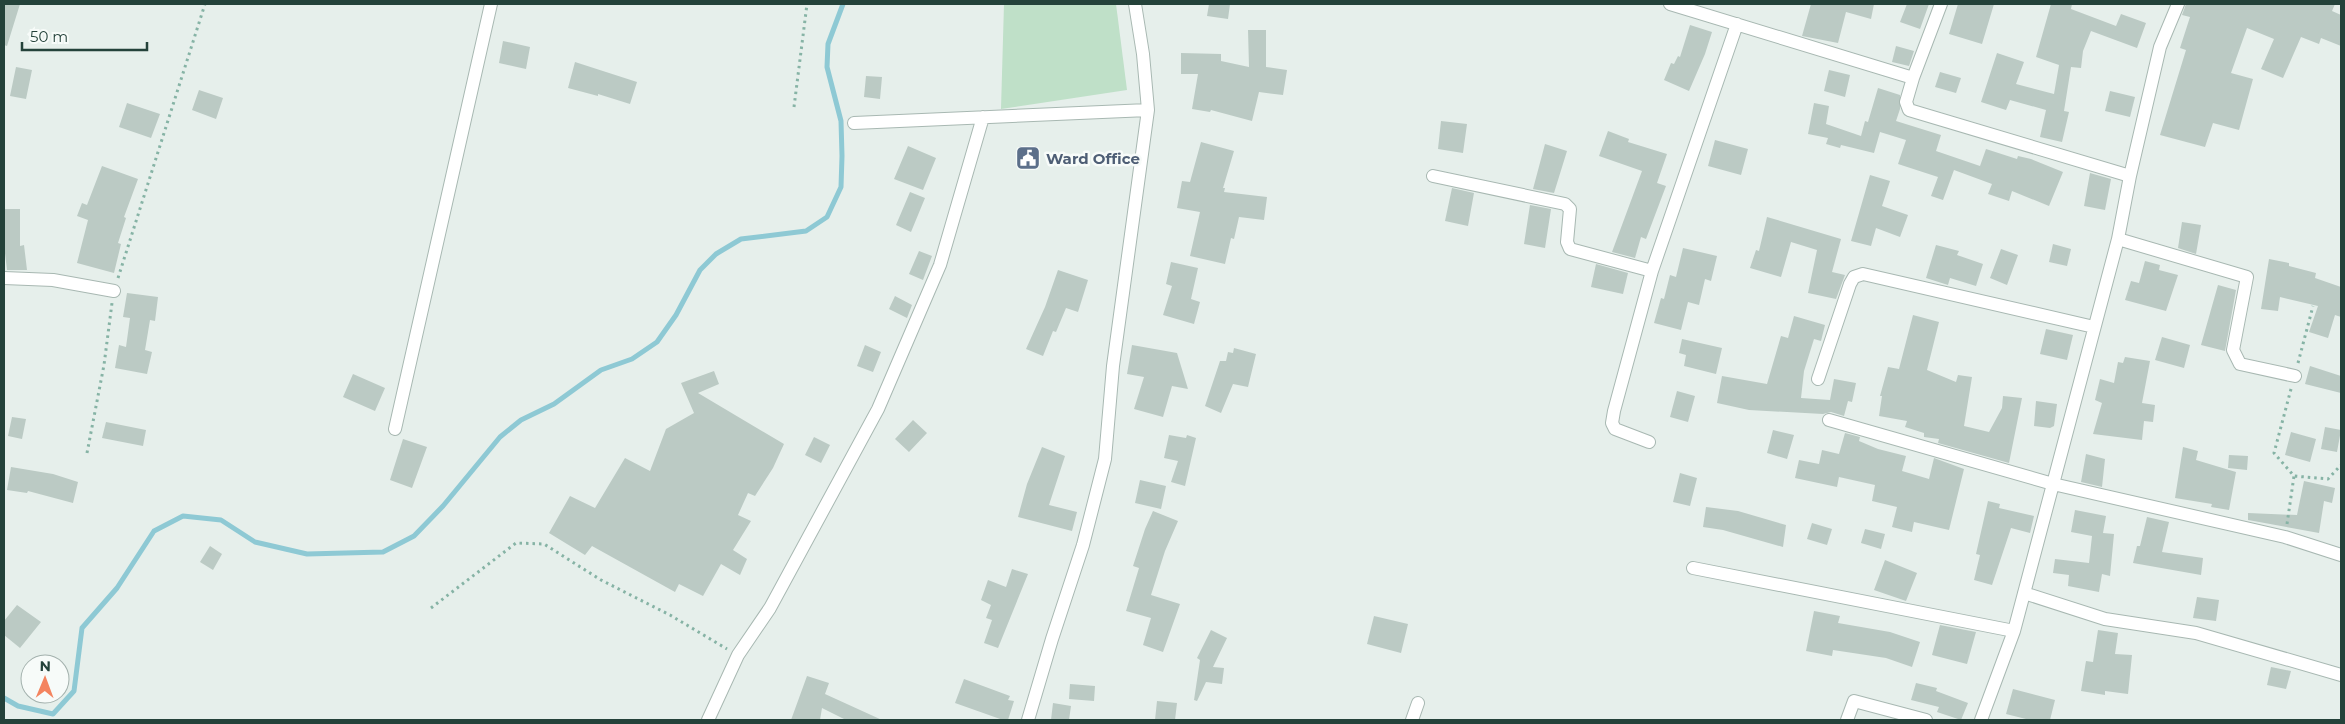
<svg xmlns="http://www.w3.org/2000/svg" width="2345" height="724" font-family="Montserrat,sans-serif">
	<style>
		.green { fill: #bfe0c8 }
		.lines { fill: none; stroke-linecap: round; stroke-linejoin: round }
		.stream { stroke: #8ec9d4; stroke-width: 5 }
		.building { fill: #bbcac4 }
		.minor-casing { stroke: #a8b8b2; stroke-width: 14 }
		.path { stroke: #86b3a5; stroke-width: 3; stroke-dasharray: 2.5 4; stroke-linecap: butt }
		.minor { stroke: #fff; stroke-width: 12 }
		.labels { text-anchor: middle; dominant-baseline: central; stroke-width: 5; stroke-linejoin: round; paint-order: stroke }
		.service-label { font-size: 15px; font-weight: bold; fill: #4e5e75; stroke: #f7fbf9; text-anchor: start }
	</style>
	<rect width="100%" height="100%" fill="#e6efeb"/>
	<!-- green -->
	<path class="green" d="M 1004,4 L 1116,4 L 1127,90 L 1001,109 Z"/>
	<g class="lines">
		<!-- stream -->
		<path class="stream" d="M 4,698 L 18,706 L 53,714 L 74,691 L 82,628 L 117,588 L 154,531 L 183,516 L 221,520 L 255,542 L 307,554 L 383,552 L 414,536 L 443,506 L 500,437 L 521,420 L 554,404 L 601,370 L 632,359 L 657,342 L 676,315 L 700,270 L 716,254 L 741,239 L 806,231 L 827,217 L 841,187 L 842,156 L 841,121 L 827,67 L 828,44 L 843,4"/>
	</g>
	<!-- building -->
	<path class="building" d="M 4,4 L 20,4 L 7,46 L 4,45 Z
		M 1209,4 L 1230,4 L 1228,19 L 1207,16 Z
		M 1811,4 L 1874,4 L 1871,19 L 1846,12 L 1838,43 L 1802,36 Z
		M 1907,4 L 1929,4 L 1920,29 L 1900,22 Z
		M 1958,4 L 1994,4 L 1982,44 L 1949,34 Z
		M 2051,4 L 2072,4 L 2071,9 L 2116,26 L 2121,14 L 2146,23 L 2137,48 L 2091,31 L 2083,51 L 2081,68 L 2071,67 L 2064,111 L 2069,112 L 2062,142 L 2040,137 L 2046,110 L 2010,100 L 2006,110 L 1981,102 L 1997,53 L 2024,62 L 2016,84 L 2054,94 L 2059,65 L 2036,57 Z
		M 2186,4 L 2335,4 L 2332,11 L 2341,15 L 2341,46 L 2321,38 L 2319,44 L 2301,37 L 2283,78 L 2261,69 L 2274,39 L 2247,28 L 2231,73 L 2253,79 L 2239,130 L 2213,123 L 2205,147 L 2160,135 L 2186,50 L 2180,48 L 2190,17 L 2182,15 Z
		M 1690,25 L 1712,32 L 1705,54 L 1689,91 L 1664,80 L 1671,63 L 1674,64 L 1678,56 L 1680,57 Z
		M 1248,30 L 1266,30 L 1266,67 L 1287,70 L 1283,95 L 1259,92 L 1252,121 L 1211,110 L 1210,112 L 1192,109 L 1198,74 L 1181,74 L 1181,53 L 1221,54 L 1221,61 L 1249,67 Z
		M 503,41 L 530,47 L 526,69 L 499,63 Z
		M 1896,46 L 1914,51 L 1909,66 L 1892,62 Z
		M 575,62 L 637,82 L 630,104 L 598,94 L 598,96 L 568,88 Z
		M 16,67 L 32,70 L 26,99 L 10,96 Z
		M 1829,70 L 1850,75 L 1845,97 L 1824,91 Z
		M 1940,72 L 1961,78 L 1956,93 L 1935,87 Z
		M 866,76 L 882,77 L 880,99 L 864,97 Z
		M 1878,88 L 1900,95 L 1900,109 L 1896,121 L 1941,135 L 1936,151 L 1980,166 L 1986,149 L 2017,159 L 2018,156 L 2031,159 L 2063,172 L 2049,206 L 2012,191 L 2009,201 L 1988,194 L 1992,184 L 1954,170 L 1943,200 L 1931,196 L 1938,177 L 1898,164 L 1906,140 L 1880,132 L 1874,153 L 1841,145 L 1840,148 L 1826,144 L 1828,138 L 1808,134 L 1814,103 L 1829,106 L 1826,124 L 1861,136 L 1865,121 L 1868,122 Z
		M 199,90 L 223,98 L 216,119 L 192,110 Z
		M 2110,91 L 2135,97 L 2130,117 L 2105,111 Z
		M 127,103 L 160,114 L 151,138 L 119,127 Z
		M 1441,121 L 1467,124 L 1463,153 L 1438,149 Z
		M 1608,131 L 1629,139 L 1628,142 L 1667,154 L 1657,183 L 1666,186 L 1646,239 L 1641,237 L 1635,258 L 1612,252 L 1642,171 L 1599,156 Z
		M 1715,140 L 1748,149 L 1741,175 L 1708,166 Z
		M 1201,142 L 1234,151 L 1223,188 L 1225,188 L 1224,192 L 1267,197 L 1264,220 L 1239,217 L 1234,239 L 1231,238 L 1225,264 L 1190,256 L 1200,212 L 1177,208 L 1182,181 L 1190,182 Z
		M 1545,144 L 1567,151 L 1554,193 L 1533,189 Z
		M 908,146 L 936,158 L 923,190 L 894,179 Z
		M 102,166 L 138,179 L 124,217 L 126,218 L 118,243 L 121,244 L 114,273 L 77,263 L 88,220 L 77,216 L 82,203 L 87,205 Z
		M 2090,173 L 2111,179 L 2105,210 L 2084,206 Z
		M 1870,175 L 1890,181 L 1882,206 L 1908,215 L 1900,237 L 1876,228 L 1871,246 L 1851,241 Z
		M 1452,188 L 1474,193 L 1468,226 L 1445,221 Z
		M 910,192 L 925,198 L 911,232 L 896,225 Z
		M 1530,205 L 1551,209 L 1545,248 L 1524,244 Z
		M 4,209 L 20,209 L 20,246 L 24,245 L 27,270 L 7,270 L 4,245 Z
		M 1767,217 L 1841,239 L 1832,272 L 1845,275 L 1836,299 L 1808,293 L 1817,250 L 1791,242 L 1781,277 L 1750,268 L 1756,250 L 1759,251 Z
		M 2182,222 L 2201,225 L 2196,254 L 2178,248 Z
		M 2053,244 L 2071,249 L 2067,266 L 2049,262 Z
		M 1936,245 L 1959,251 L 1957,255 L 1983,264 L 1976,286 L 1950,278 L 1948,285 L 1926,278 Z
		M 1683,248 L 1717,256 L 1711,281 L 1705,279 L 1699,305 L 1688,302 L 1681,330 L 1654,323 L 1661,298 L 1664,299 L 1670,275 L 1676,277 Z
		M 2001,249 L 2018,255 L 2007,285 L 1990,278 Z
		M 919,251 L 932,256 L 923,280 L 909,274 Z
		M 2269,259 L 2289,263 L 2289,266 L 2316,273 L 2315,278 L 2341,287 L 2341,317 L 2335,315 L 2328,338 L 2309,332 L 2318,306 L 2280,297 L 2278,311 L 2261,309 Z
		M 2145,261 L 2160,265 L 2159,270 L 2178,275 L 2166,311 L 2125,300 L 2131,281 L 2139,283 Z
		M 1171,262 L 1198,268 L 1191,299 L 1200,302 L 1194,324 L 1163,315 L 1172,286 L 1166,284 Z
		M 1596,264 L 1628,273 L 1623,294 L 1591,287 Z
		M 1058,270 L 1088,280 L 1078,312 L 1066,308 L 1056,332 L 1053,331 L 1043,356 L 1026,349 L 1045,307 Z
		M 2218,285 L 2236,290 L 2225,351 L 2201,345 Z
		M 127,293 L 158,297 L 155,321 L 150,320 L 145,350 L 152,352 L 147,374 L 115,368 L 119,345 L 126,347 L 130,318 L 123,317 Z
		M 895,296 L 912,305 L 907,318 L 889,309 Z
		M 1913,315 L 1939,322 L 1927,370 L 1956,382 L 1958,375 L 1972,377 L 1964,426 L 1989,432 L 2002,408 L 2003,396 L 2022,398 L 2009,463 L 1938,443 L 1939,439 L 1924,437 L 1924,433 L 1905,427 L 1907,421 L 1879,416 L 1882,396 L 1880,396 L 1888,367 L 1899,369 Z
		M 1794,316 L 1825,325 L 1821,341 L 1814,339 L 1804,371 L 1801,398 L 1830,400 L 1834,379 L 1856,383 L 1852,402 L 1848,401 L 1844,416 L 1831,412 L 1823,414 L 1749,410 L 1717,403 L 1722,376 L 1767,384 L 1781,336 L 1788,338 Z
		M 2046,329 L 2073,335 L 2067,360 L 2040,354 Z
		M 2162,337 L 2190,345 L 2184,368 L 2155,360 Z
		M 1682,339 L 1722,348 L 1716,374 L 1684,366 L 1686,355 L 1679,353 Z
		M 865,345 L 881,352 L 873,372 L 857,366 Z
		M 1132,345 L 1177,353 L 1188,389 L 1172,386 L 1163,417 L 1134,409 L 1144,377 L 1127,374 Z
		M 1234,348 L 1256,354 L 1248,387 L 1233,384 L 1221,413 L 1205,406 L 1220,361 L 1226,361 L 1228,352 L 1233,353 Z
		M 2125,357 L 2150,361 L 2142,403 L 2155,405 L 2153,422 L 2144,421 L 2142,440 L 2093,434 L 2102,403 L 2095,400 L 2100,379 L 2114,383 L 2118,362 L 2123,363 Z
		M 2310,366 L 2341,376 L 2341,393 L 2305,384 Z
		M 714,371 L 719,384 L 698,393 L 784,444 L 773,468 L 755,496 L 748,493 L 738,515 L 751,521 L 733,550 L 747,559 L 740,575 L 721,564 L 703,596 L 679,584 L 675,592 L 592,546 L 585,555 L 549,533 L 570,496 L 595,508 L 625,458 L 650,471 L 666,429 L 694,413 L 681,383 Z
		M 353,374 L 385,388 L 375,411 L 343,397 Z
		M 1677,391 L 1695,396 L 1688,422 L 1670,417 Z
		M 2036,401 L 2057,404 L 2054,426 L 2050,428 L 2034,426 Z
		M 12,417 L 26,419 L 22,439 L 8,436 Z
		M 913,420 L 927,433 L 909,452 L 895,439 Z
		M 106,422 L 146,430 L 143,446 L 102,438 Z
		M 2325,427 L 2341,430 L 2337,452 L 2321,449 Z
		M 1773,430 L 1794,435 L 1787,459 L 1767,453 Z
		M 2291,432 L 2316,439 L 2310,462 L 2285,455 Z
		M 1845,433 L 1860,437 L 1859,441 L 1878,449 L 1906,456 L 1902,471 L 1929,479 L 1934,458 L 1964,469 L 1949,530 L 1914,522 L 1912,532 L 1892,527 L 1897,507 L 1872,501 L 1875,485 L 1839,477 L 1837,487 L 1795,478 L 1799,460 L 1819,464 L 1822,450 L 1839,454 Z
		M 1169,435 L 1186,438 L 1187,435 L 1196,438 L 1185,486 L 1171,482 L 1178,461 L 1164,458 Z
		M 814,437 L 830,445 L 821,463 L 805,455 Z
		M 403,439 L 427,447 L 412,488 L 390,480 Z
		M 1042,447 L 1065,456 L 1049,505 L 1077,512 L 1072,531 L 1018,517 L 1027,484 Z
		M 2183,447 L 2198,451 L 2196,460 L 2236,472 L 2229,510 L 2211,507 L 2212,504 L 2175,498 Z
		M 2086,454 L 2105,459 L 2102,487 L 2081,482 Z
		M 2229,455 L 2248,456 L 2247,470 L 2228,468 Z
		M 11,467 L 53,474 L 78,482 L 73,503 L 28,491 L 27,493 L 7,490 Z
		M 1680,473 L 1697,478 L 1690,506 L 1673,502 Z
		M 1140,480 L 1166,486 L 1161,509 L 1135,503 Z
		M 2304,481 L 2335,488 L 2332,503 L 2324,501 L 2319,533 L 2248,520 L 2248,513 L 2297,515 Z
		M 1988,501 L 2000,504 L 1999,508 L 2034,516 L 2030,533 L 2011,528 L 1992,585 L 1974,580 L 1980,555 L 1976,554 Z
		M 1706,507 L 1738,511 L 1786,525 L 1783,547 L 1723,530 L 1703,527 Z
		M 2075,510 L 2106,516 L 2103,533 L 2114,534 L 2110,576 L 2102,574 L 2099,592 L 2068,586 L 2069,575 L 2053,573 L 2055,559 L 2089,563 L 2092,536 L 2071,532 Z
		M 1153,511 L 1178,521 L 1165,551 L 1151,595 L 1180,604 L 1163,652 L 1143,645 L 1151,618 L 1126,611 L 1139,568 L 1133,566 L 1145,529 Z
		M 2147,517 L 2169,522 L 2162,552 L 2203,558 L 2201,575 L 2133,563 L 2137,546 L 2140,546 Z
		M 1812,523 L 1832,529 L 1827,545 L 1807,539 Z
		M 1865,529 L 1885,534 L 1881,549 L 1861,543 Z
		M 210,546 L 222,554 L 213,570 L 200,562 Z
		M 1885,560 L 1917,573 L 1906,601 L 1874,590 Z
		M 1012,569 L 1028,574 L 998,648 L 984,643 L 992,620 L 986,618 L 991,605 L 981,600 L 988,580 L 1006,587 Z
		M 2197,597 L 2219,600 L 2216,621 L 2193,618 Z
		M 17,605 L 41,622 L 20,648 L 4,635 L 4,621 Z
		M 1814,611 L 1840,616 L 1838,623 L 1890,632 L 1920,642 L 1912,667 L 1886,658 L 1833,650 L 1832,656 L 1806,651 Z
		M 1374,616 L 1408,624 L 1401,653 L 1367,644 Z
		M 1940,625 L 1976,632 L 1967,664 L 1932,655 Z
		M 1211,630 L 1227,638 L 1213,667 L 1224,668 L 1222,684 L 1206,682 L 1197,701 L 1194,700 L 1200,660 L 1197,658 Z
		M 2098,630 L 2118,633 L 2115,654 L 2132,655 L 2128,694 L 2105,691 L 2105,695 L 2081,691 L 2086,661 L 2093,662 Z
		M 2271,667 L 2291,671 L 2286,689 L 2267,685 Z
		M 807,676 L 829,683 L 825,694 L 882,720 L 846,720 L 822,708 L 820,720 L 791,720 Z
		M 964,679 L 1010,696 L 1008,700 L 1014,701 L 1008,720 L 1003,720 L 955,703 Z
		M 1916,683 L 1937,688 L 1936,691 L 1968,703 L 1961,720 L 1937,712 L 1939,707 L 1911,700 Z
		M 1070,684 L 1095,686 L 1094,701 L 1069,699 Z
		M 2013,689 L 2055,700 L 2050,720 L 2030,720 L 2006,714 Z
		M 1157,701 L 1177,703 L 1175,720 L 1155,720 Z
		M 1053,703 L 1071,706 L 1069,720 L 1051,720 Z"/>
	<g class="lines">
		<defs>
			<path id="minor" d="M 1670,4 L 1913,78 L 1941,4
				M 1913,78 L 1906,102 L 1909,110 L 2130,176
				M 854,123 L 1148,110
				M 1433,176 L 1565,204 L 1570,209 L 1567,242 L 1570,249 L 1652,271
				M 2118,239 L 2247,277 L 2233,350 L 2240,364 L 2295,376
				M 4,278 L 53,280 L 114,291
				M 1818,379 L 1850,284 L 1854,277 L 1863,274 L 2094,327
				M 1829,420 L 2053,484 L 2285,537 L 2341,555
				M 395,429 L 491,4
				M 1649,442 L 1615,429 L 1612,423 L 1614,411 L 1652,271 L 1737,24
				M 1693,568 L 2014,631
				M 2024,593 L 2105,619 L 2196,633 L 2341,675
				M 708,720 L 738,655 L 770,608 L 878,409 L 940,265 L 983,117
				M 1028,720 L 1052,639 L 1083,545 L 1105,459 L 1113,366 L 1148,110 L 1143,54 L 1135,4
				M 1412,720 L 1418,703
				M 1847,720 L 1854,701 L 1926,720
				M 1981,720 L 2014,631 L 2118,239 L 2130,176 L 2160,47 L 2178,4"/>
		</defs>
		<!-- minor casing -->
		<use href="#minor" class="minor-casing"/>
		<!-- path -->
		<path class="path" d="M 794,107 L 807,4
			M 118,278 L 205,4
			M 2298,363 L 2313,306
			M 2291,389 L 2274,453 L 2294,476 L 2328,479 L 2341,465
			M 87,453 L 104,365 L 112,303
			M 2287,524 L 2294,476
			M 431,608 L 516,543 L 544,544 L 601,580 L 670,615 L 727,649"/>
		<!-- minor -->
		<use href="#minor" class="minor"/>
	</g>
	<!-- icons -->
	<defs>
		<symbol id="civic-square" viewBox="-11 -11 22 22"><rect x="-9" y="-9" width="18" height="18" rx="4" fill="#5c6f8a" stroke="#f7fbf9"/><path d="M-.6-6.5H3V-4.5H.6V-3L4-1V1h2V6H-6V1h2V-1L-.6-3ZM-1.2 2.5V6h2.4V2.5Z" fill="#fff"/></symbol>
	</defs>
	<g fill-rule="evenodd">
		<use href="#civic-square" x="1014" y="144" width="28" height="28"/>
	</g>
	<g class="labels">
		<!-- service labels -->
		<g class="service-label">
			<text x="1046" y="158">Ward Office</text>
		</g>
	</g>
	<!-- border -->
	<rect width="2345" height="724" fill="none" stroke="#24423a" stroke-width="10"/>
	<!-- north arrow -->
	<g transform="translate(45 679) rotate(1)"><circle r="24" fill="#f7fbf9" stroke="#a3b1ad"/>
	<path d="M0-4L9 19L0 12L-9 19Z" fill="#f4845f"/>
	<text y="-8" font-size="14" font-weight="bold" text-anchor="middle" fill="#24423a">N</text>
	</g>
	<!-- scale -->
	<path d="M22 42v8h125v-8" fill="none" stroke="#24423a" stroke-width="2.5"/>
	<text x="30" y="42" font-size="15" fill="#24423a" stroke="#f7fbf9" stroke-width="4" paint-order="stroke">50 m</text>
</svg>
